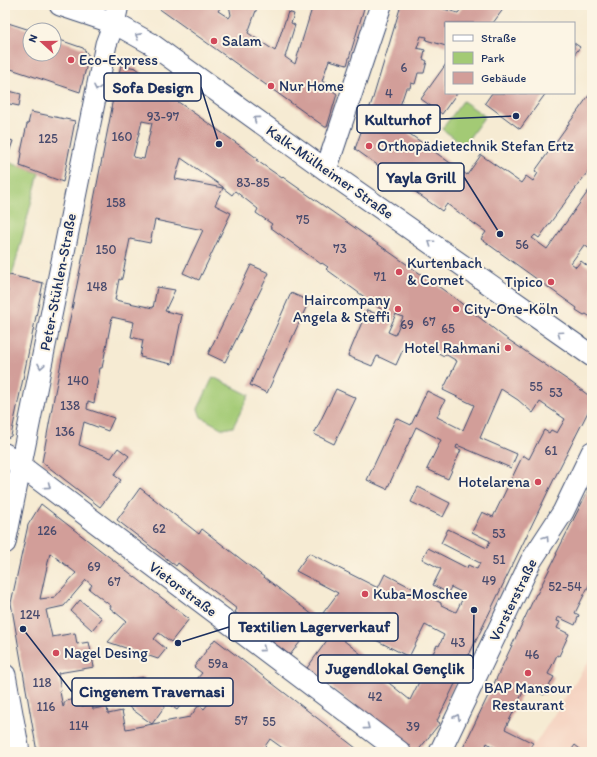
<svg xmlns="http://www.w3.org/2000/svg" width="597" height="757" font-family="Itim,sans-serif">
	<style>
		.built { fill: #f5d3c1 }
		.green { fill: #a3ca75; stroke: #5f7c6a }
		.building { fill: #d29e99; fill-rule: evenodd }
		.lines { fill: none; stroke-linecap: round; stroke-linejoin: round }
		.minor-casing { stroke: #3c4b70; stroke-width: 23 }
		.minor { stroke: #fff; stroke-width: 21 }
		.oneway { stroke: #8d97ae }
		.poi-dot { fill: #d1495b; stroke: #fcf5e5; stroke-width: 1.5 }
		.labels { text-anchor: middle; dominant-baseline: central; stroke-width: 4; stroke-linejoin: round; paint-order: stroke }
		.number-label { font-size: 13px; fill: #494b6d }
		.poi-label { font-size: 15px; fill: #1b2f5e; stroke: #fcf5e5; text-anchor: start }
		.street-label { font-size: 15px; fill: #1b2f5e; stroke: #fcf5e5 }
		.leader { fill: none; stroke: #1b2f5e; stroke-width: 1.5 }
		.callout-dot { fill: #1b2f5e; stroke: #fcf5e5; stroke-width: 1.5 }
		.callout { fill: #fcf5e5; stroke: #1b2f5e; stroke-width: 1.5 }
		.callout-label { font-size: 16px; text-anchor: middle; font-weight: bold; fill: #1b2f5e }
	</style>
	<rect width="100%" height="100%" fill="#fcf5e5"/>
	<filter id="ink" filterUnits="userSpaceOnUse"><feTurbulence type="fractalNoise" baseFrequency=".025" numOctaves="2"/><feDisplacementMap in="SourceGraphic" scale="8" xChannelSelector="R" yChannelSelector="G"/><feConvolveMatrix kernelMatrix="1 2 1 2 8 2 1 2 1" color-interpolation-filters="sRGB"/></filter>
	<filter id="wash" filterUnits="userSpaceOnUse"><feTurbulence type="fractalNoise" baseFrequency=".012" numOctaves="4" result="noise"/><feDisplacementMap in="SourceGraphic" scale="16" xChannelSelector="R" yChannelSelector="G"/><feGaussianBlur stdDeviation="0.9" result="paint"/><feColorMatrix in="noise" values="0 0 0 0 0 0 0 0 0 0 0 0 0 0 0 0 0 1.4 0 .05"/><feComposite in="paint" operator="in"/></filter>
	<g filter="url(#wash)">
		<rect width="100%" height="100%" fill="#f6ebd3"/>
		<!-- built -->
		<path class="built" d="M 592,656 L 592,752 L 526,752 L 533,743 L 535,744 Z"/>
		<!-- green -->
		<path class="green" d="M 463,101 L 485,116 L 464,145 L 442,129 Z
			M 5,161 L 39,173 L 12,276 L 5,274 Z
			M 213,377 L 249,395 L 233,427 L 223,429 L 201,417 L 198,409 Z"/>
		<g id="blocks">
			<!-- building -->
			<path class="building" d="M 154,5 L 217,5 L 220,8 L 218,11 L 229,18 L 231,15 L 229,5 L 258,5 L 248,33 L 275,51 L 288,12 L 294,14 L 291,23 L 295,25 L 285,57 L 295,64 L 313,5 L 365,5 L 347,65 L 329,60 L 322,81 L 330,86 L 329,88 L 337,94 L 327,127 L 325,127 Z
				M 401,5 L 430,5 L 458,13 L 464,5 L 496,5 L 504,8 L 493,23 L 446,23 L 446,46 L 426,40 L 427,37 L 421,36 L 417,48 L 425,50 L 423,59 L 427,61 L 424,73 L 418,73 L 415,84 L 411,83 L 410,88 L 406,88 L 400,106 L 412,110 L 402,124 L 386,117 L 384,123 L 390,127 L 392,124 L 399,129 L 400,127 L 467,175 L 481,155 L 521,183 L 526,176 L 533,181 L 538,173 L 535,171 L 592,91 L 592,166 L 539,238 L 535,235 L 532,238 L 547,249 L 592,186 L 592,246 L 590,249 L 584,245 L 571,263 L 576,267 L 581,261 L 590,268 L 592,265 L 592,318 L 586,314 L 584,315 L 576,310 L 577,308 L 481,239 L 486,232 L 447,204 L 442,211 L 355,149 L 373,98 Z
				M 5,22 L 30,30 L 30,54 L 54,54 L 54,38 L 83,48 L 89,56 L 80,92 L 8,68 L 5,76 Z
				M 574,43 L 580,47 L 574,55 Z
				M 446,64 L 446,93 L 457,93 L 442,114 L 421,99 Z
				M 121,65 L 136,68 L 141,72 L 140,75 L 242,147 L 258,159 L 256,160 L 282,178 L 283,177 L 284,178 L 452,296 L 503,336 L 572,383 L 592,398 L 592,404 L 557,473 L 437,721 L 440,723 L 417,752 L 414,752 L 307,668 L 333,632 L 366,658 L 363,662 L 410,700 L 427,666 L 437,645 L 439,646 L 444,635 L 425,625 L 409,657 L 323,613 L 338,593 L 296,571 L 309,553 L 378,588 L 385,574 L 441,603 L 441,605 L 456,612 L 465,594 L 451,587 L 448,593 L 433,585 L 441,569 L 422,559 L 428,548 L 467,568 L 468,565 L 477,569 L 480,563 L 441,543 L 448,529 L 487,548 L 490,541 L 472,532 L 482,512 L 493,517 L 523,455 L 529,459 L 544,430 L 549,433 L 551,430 L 557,433 L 565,419 L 540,402 L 533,413 L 518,400 L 501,389 L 480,438 L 517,454 L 511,468 L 457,445 L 456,448 L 461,450 L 448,479 L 427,469 L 441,440 L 416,427 L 387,489 L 367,480 L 396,418 L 411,425 L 427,391 L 445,400 L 437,417 L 463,430 L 474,405 L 443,390 L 457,361 L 445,354 L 444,356 L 429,348 L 427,351 L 418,346 L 416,350 L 405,345 L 396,365 L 377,356 L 372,366 L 348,356 L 367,310 L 379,315 L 381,309 L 326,269 L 328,267 L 322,263 L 321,264 L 270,227 L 272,224 L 256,213 L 258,209 L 235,191 L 232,195 L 223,188 L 223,187 L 181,158 L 175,179 L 223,188 L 215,205 L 231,213 L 199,280 L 183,273 L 203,230 L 155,220 L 150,243 L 130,239 L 122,278 L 121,280 L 119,279 L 115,300 L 153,308 L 157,287 L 175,290 L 165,311 L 182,315 L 172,364 L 140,357 L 143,340 L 131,337 L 134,322 L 112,317 L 102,368 L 100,368 L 94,403 L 88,401 L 87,409 L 114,418 L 108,431 L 84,422 L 79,445 L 111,458 L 118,448 L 129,456 L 114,475 L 121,480 L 100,507 L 42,462 L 55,392 L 88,231 L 88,230 L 112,108 L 111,108 ZM 142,121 L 152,123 L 144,159 L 133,157 ZM 396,314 L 403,317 L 395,335 L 388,332 Z
				M 5,90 L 21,94 L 19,106 L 5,103 Z
				M 492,93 L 546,93 L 520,129 L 485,103 Z
				M 31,112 L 75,121 L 63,182 L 20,166 L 22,153 L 21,152 L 27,124 L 28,124 Z
				M 5,138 L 13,141 L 6,161 L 5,161 Z
				M 251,265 L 269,273 L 225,362 L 208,354 Z
				M 5,274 L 43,283 L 11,436 L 5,439 L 5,307 L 8,290 L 5,289 Z
				M 291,293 L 309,301 L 267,393 L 250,385 Z
				M 336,389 L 356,398 L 334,444 L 314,434 Z
				M 592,483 L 592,579 L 575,613 L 579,615 L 575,625 L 558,617 L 557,621 L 560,622 L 557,628 L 569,634 L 559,656 L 557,655 L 548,674 L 554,677 L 544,695 L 526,686 L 505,729 L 533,743 L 526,752 L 501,752 L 487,743 L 485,748 L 482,746 L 479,752 L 461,752 L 499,673 L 536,594 L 537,594 L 557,554 L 556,554 Z
				M 418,487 L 450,503 L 443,517 L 411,502 Z
				M 140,488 L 199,534 L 202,529 L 318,619 L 290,655 L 254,628 L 255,627 L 235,612 L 237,609 L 178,563 L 176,566 L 117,520 Z
				M 41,504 L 189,619 L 171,642 L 159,633 L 154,639 L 166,649 L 158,659 L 108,642 L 126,621 L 110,608 L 111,606 L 89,589 L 92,585 L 86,580 L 64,606 L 46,610 L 52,637 L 75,633 L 77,644 L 89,642 L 94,667 L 58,673 L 61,691 L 60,692 L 63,707 L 64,706 L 64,704 L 66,701 L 81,698 L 82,706 L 92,704 L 93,709 L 107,707 L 103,684 L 145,677 L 143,680 L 169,701 L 184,680 L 194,687 L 177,710 L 167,703 L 152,724 L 129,707 L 134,701 L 129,697 L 124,703 L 107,707 L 108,714 L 122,711 L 126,729 L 190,717 L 199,705 L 204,709 L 221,688 L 214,683 L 210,688 L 197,679 L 202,673 L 194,667 L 215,639 L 361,752 L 288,752 L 270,739 L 261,752 L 194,752 L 195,750 L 185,752 L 130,752 L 129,750 L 120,752 L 37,752 L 11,603 L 28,525 ZM 50,553 L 76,573 L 55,597 L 40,599 Z
				M 80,600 L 102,618 L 92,630 L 71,611 Z
				M 575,745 L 584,752 L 570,752 Z"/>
		</g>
	</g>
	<g filter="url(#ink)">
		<use href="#blocks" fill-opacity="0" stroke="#3c4b70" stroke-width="1"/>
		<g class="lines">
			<defs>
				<path id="minor" d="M 60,5 L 114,23 L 150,43 L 326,170 L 592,356
					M 326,170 L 381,5
					M 5,454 L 400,752
					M 5,543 L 106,44 L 114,23 L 118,5
					M 5,675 L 19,752
					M 440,752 L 531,561 L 563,512 L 592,452"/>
			</defs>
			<!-- minor casing -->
			<use href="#minor" class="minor-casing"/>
			<!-- minor -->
			<use href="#minor" class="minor"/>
		</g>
		<!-- one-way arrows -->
		<defs><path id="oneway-chevron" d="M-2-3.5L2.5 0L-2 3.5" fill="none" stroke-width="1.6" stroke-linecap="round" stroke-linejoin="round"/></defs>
		<g class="oneway">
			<use href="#oneway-chevron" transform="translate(138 36) rotate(-151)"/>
			<use href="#oneway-chevron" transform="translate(97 88) rotate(102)"/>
			<use href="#oneway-chevron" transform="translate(256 119) rotate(-144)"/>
			<use href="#oneway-chevron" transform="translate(431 243) rotate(-145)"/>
			<use href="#oneway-chevron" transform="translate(560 334) rotate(-145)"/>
			<use href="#oneway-chevron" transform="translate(41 366) rotate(101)"/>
			<use href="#oneway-chevron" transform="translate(48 486) rotate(37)"/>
			<use href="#oneway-chevron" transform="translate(546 538) rotate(-57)"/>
			<use href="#oneway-chevron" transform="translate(263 649) rotate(37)"/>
			<use href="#oneway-chevron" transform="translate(457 717) rotate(-64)"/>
			<use href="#oneway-chevron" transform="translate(367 727) rotate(37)"/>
		</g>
	</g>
	<!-- markers -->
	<g class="poi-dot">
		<circle cx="214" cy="41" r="4"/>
		<circle cx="71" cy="60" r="4"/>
		<circle cx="271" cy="86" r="4"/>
		<circle cx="369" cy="146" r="4"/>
		<circle cx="399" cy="272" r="4"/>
		<circle cx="551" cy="282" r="4"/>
		<circle cx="398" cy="309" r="4"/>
		<circle cx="456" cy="309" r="4"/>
		<circle cx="508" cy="348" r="4"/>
		<circle cx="538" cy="482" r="4"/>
		<circle cx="365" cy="594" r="4"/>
		<circle cx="56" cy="653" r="4"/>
		<circle cx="528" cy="673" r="4"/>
	</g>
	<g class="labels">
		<!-- number labels -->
		<g class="number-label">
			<text x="404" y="67">6</text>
			<text x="389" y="93">4</text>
			<text x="163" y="116">93-97</text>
			<text x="122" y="136">160</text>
			<text x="48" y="138">125</text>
			<text x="253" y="182">83-85</text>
			<text x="116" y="202">158</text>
			<text x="303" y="219">75</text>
			<text x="522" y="244">56</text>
			<text x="340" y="248">73</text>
			<text x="106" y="249">150</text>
			<text x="380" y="276">71</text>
			<text x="97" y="286">148</text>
			<text x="429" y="321">67</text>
			<text x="407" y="324">69</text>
			<text x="448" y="328">65</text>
			<text x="78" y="380">140</text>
			<text x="536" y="386">55</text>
			<text x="556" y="392">53</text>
			<text x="70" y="405">138</text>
			<text x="65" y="431">136</text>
			<text x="551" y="450">61</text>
			<text x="159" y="528">62</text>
			<text x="47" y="530">126</text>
			<text x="499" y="533">53</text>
			<text x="499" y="559">51</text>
			<text x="94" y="566">69</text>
			<text x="489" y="580">49</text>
			<text x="114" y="581">67</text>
			<text x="565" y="586">52-54</text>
			<text x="30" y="614">124</text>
			<text x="458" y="642">43</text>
			<text x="532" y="654">46</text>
			<text x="218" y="663">59a</text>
			<text x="42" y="682">118</text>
			<text x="375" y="696">42</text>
			<text x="46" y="706">116</text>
			<text x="241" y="720">57</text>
			<text x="269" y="721">55</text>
			<text x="79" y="725">114</text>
			<text x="413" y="726">39</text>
		</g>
		<!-- poi labels -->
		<g class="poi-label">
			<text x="222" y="41">Salam</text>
			<text x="79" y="60">Eco-Express</text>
			<text x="279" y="86">Nur Home</text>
			<text x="377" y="146">Orthopädietechnik Stefan Ertz</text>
			<text x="407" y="263">Kurtenbach<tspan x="407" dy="17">&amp; Cornet</tspan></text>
			<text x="543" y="282" text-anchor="end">Tipico</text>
			<text x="390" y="300" text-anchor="end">Haircompany<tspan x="390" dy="17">Angela &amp; Steffi</tspan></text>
			<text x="464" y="309">City-One-Köln</text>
			<text x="500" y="348" text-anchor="end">Hotel Rahmani</text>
			<text x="530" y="482" text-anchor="end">Hotelarena</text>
			<text x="373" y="594">Kuba-Moschee</text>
			<text x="64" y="653">Nagel Desing</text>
			<text x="528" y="688" text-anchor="middle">BAP Mansour<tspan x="528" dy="17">Restaurant</tspan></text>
		</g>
		<!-- street labels -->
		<g class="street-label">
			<text transform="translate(330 172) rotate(35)">Kalk-Mülheimer Straße</text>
			<text transform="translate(58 282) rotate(-79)">Peter-Stühlen-Straße</text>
			<text transform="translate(183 589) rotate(37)">Vietorstraße</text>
			<text transform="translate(513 600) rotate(-64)">Vorsterstraße</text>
		</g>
	</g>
	<!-- callouts -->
	<path class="leader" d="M219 144L201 87M516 116L440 119M500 234L464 177M178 643L229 627M474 610L473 669M23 629L72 692"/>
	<g class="callout-dot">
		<circle cx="219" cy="144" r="4"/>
		<circle cx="516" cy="116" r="4"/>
		<circle cx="500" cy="234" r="4"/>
		<circle cx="178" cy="643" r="4"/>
		<circle cx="474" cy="610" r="4"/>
		<circle cx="23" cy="629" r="4"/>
	</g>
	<g class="callout">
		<rect x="104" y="73" width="97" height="28" rx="4"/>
		<rect x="357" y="105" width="83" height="28" rx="4"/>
		<rect x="378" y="163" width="86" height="28" rx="4"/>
		<rect x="229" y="613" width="169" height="28" rx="4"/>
		<rect x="318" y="655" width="155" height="28" rx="4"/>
		<rect x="72" y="678" width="161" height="28" rx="4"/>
	</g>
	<g class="callout-label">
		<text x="153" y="93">Sofa Design</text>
		<text x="398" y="125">Kulturhof</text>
		<text x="421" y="183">Yayla Grill</text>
		<text x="314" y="632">Textilien Lagerverkauf</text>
		<text x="395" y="674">Jugendlokal Gençlik</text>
		<text x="152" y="697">Cingenem Travernasi</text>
	</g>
	<!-- margin -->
	<rect width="597" height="757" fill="none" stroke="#fcf5e5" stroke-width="20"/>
	<!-- legend -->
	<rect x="445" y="22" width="130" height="72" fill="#fcf5e5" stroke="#a2a6af"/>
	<rect x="453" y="35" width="20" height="6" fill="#ffffff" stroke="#a2a6af"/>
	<text x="481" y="42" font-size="12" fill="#1b2f5e">Straße</text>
	<rect x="453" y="52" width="20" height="12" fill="#a3ca75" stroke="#a2a6af"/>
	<text x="481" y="62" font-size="12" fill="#1b2f5e">Park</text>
	<rect x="453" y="72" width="20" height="12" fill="#d29e99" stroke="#a2a6af"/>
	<text x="481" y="82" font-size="12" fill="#1b2f5e">Gebäude</text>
	<!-- north arrow -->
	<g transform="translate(42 42) rotate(291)"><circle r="19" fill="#fcf5e5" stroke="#a2a6af"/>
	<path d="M0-3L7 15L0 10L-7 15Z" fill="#d1495b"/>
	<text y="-6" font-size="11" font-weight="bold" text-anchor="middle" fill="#1b2f5e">N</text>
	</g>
</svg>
